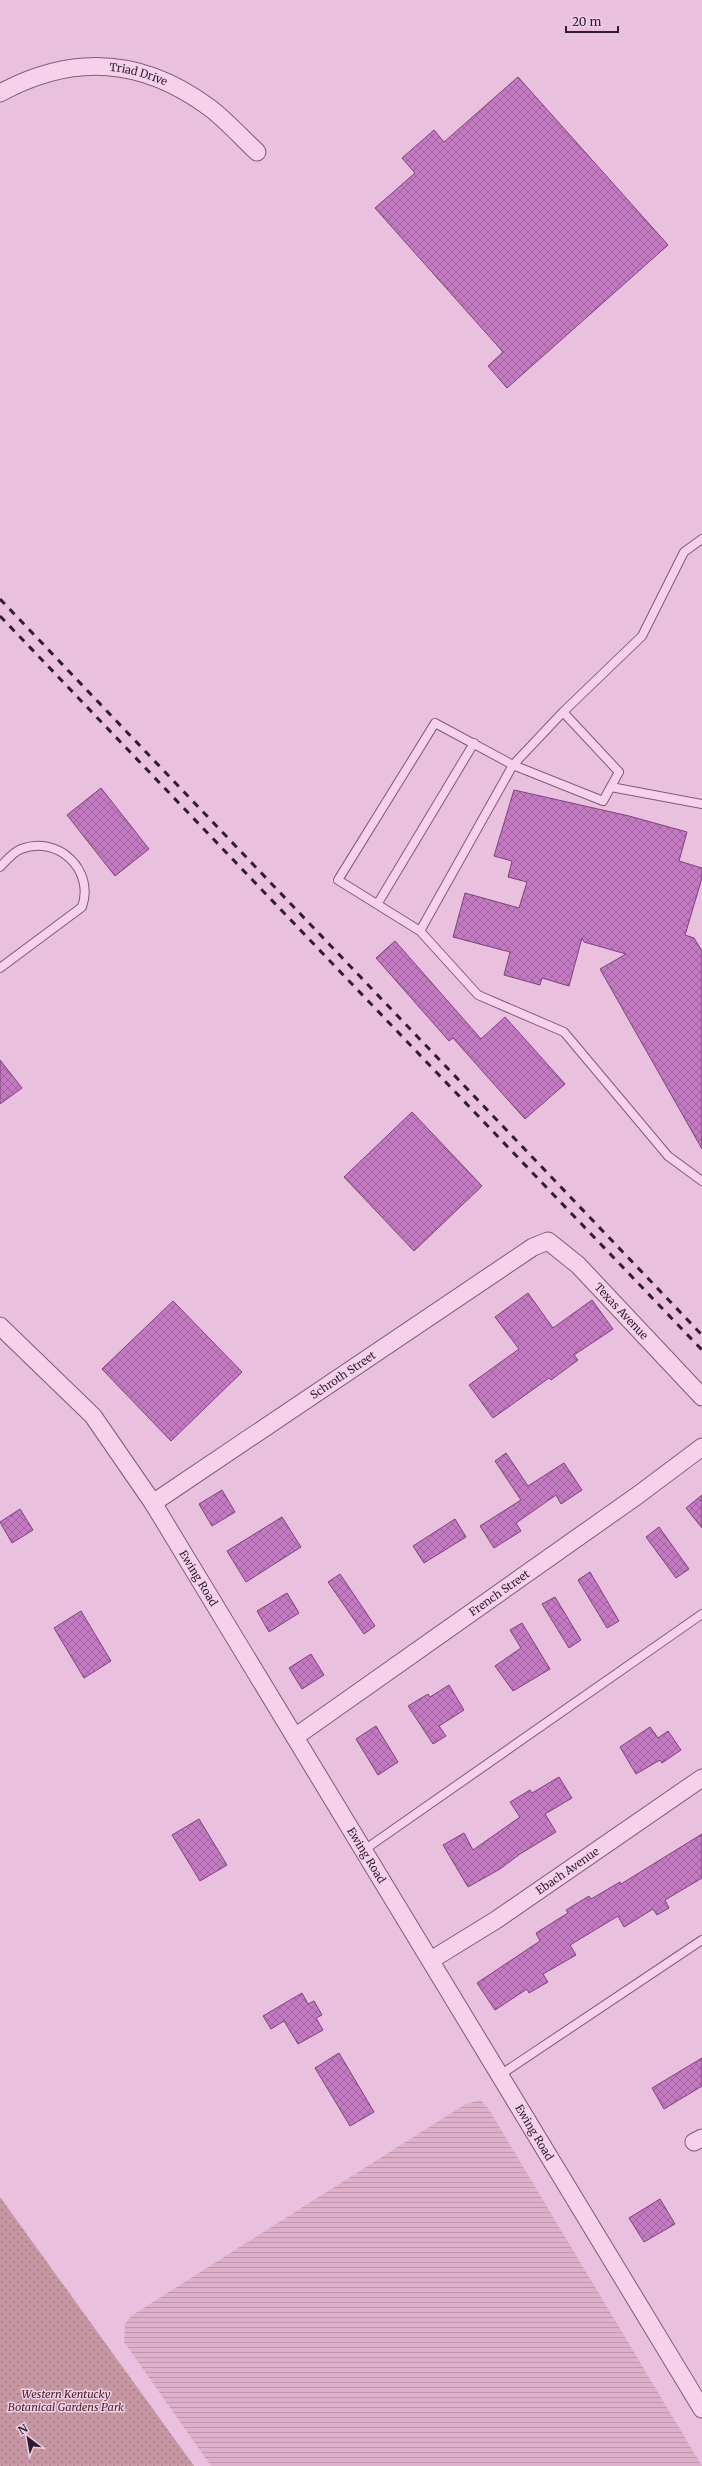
<svg xmlns="http://www.w3.org/2000/svg" width="702" height="2466" font-family="Merriweather,serif">
	<style>
		.farmland { fill: url(#farmland-rules) }
		.grass { fill: url(#grass-dots) }
		.building { fill: url(#building-cross-hatch); stroke: #7d427d }
		.lines { fill: none; stroke-linecap: round; stroke-linejoin: round }
		.lane-casing { stroke: #805a7b; stroke-width: 10 }
		.street-casing { stroke: #805a7b; stroke-width: 19 }
		.lane { stroke: #f5d2ea; stroke-width: 8 }
		.street { stroke: #f5d2ea; stroke-width: 17 }
		.rail { stroke: #311d30; stroke-width: 3; stroke-dasharray: 7 7; stroke-linecap: butt }
		.labels { text-anchor: middle; dominant-baseline: central; stroke-width: 3; stroke-linejoin: round; paint-order: stroke }
		.street-label { font-size: 11px; fill: #311d30; stroke: #f1cfe6 }
		.park-label { font-size: 11px; font-style: italic; fill: #4c252b; stroke: #f1cfe6 }
	</style>
	<defs>
		<pattern id="farmland-rules" width="6" height="5" patternUnits="userSpaceOnUse"><rect width="6" height="5" fill="#deafc9"/><path d="M0 2.5h6" fill="none" stroke="#bf96ad"/></pattern>
		<pattern id="grass-dots" width="8" height="8" patternUnits="userSpaceOnUse"><rect width="8" height="8" fill="#c696a3"/><path d="M2 2h.1M6 6h.1" fill="none" stroke="#a17a85" stroke-width="1.8" stroke-linecap="round"/></pattern>
		<pattern id="building-cross-hatch" width="8" height="8" patternUnits="userSpaceOnUse"><rect width="8" height="8" fill="#c47ac2"/><path d="M0 0l8 8M0 8l8-8" fill="none" stroke="#a0639e"/></pattern>
	</defs>
	<rect width="100%" height="100%" fill="#e9c0dd"/>
	<!-- farmland -->
	<path class="farmland" d="M 480,2100 L 488,2108 L 702,2466 L 211,2466 L 124,2342 L 125,2324 L 131,2316 L 464,2105 Z"/>
	<!-- grass -->
	<path class="grass" d="M 0,2197 L 194,2466 L 0,2466 Z"/>
	<!-- building -->
	<path class="building" d="M 518,77 L 668,245 L 507,388 L 488,366 L 503,352 L 375,208 L 415,173 L 402,158 L 434,130 L 444,142 Z
		M 101,788 L 149,849 L 115,876 L 67,815 Z
		M 514,790 L 629,816 L 687,832 L 679,861 L 702,868 L 702,878 L 685,935 L 694,938 L 702,951 L 702,1149 L 600,969 L 626,954 L 584,942 L 582,938 L 569,986 L 542,978 L 540,985 L 504,975 L 510,952 L 453,937 L 465,893 L 519,908 L 527,882 L 508,877 L 512,861 L 494,856 Z
		M 395,941 L 481,1039 L 505,1017 L 565,1084 L 525,1119 L 453,1038 L 449,1041 L 376,958 Z
		M 0,1060 L 22,1088 L 0,1104 Z
		M 412,1112 L 482,1186 L 414,1251 L 344,1177 Z
		M 528,1293 L 553,1328 L 592,1300 L 613,1329 L 574,1355 L 578,1360 L 551,1380 L 549,1378 L 493,1418 L 469,1385 L 519,1349 L 495,1317 Z
		M 173,1301 L 242,1372 L 171,1441 L 102,1369 Z
		M 506,1453 L 528,1486 L 564,1463 L 582,1490 L 561,1504 L 556,1495 L 516,1523 L 521,1531 L 494,1548 L 480,1526 L 521,1500 L 495,1461 Z
		M 222,1490 L 235,1512 L 212,1526 L 199,1504 Z
		M 702,1495 L 702,1528 L 686,1508 Z
		M 20,1509 L 33,1530 L 12,1543 L 0,1522 Z
		M 282,1517 L 301,1547 L 246,1582 L 227,1551 Z
		M 455,1519 L 466,1537 L 424,1563 L 413,1546 Z
		M 659,1527 L 689,1569 L 676,1578 L 646,1537 Z
		M 590,1572 L 619,1621 L 607,1628 L 578,1580 Z
		M 340,1574 L 375,1626 L 364,1634 L 328,1582 Z
		M 287,1593 L 299,1613 L 269,1632 L 257,1611 Z
		M 555,1597 L 581,1640 L 569,1648 L 542,1604 Z
		M 81,1611 L 111,1661 L 84,1678 L 54,1628 Z
		M 522,1623 L 550,1669 L 513,1691 L 495,1666 L 521,1648 L 510,1630 Z
		M 311,1654 L 324,1675 L 302,1689 L 289,1668 Z
		M 449,1685 L 464,1710 L 439,1726 L 446,1736 L 433,1744 L 408,1706 L 428,1694 L 430,1697 Z
		M 376,1726 L 398,1762 L 378,1775 L 356,1739 Z
		M 650,1727 L 658,1738 L 668,1731 L 681,1750 L 662,1763 L 660,1760 L 636,1774 L 620,1747 Z
		M 559,1777 L 572,1798 L 545,1814 L 556,1832 L 520,1854 L 500,1869 L 468,1887 L 443,1845 L 464,1833 L 473,1850 L 520,1817 L 510,1802 L 530,1790 L 532,1793 Z
		M 199,1819 L 227,1865 L 200,1881 L 172,1835 Z
		M 702,1834 L 702,1878 L 665,1900 L 669,1908 L 657,1915 L 653,1909 L 624,1927 L 618,1916 L 570,1945 L 576,1955 L 543,1974 L 548,1982 L 529,1993 L 527,1989 L 495,2010 L 477,1983 L 540,1941 L 536,1933 L 568,1913 L 566,1910 L 589,1896 L 591,1899 L 620,1882 L 621,1884 Z
		M 302,1993 L 308,2004 L 314,2001 L 322,2015 L 316,2018 L 323,2030 L 298,2044 L 284,2021 L 271,2029 L 263,2016 Z
		M 339,2053 L 374,2112 L 350,2126 L 315,2068 Z
		M 702,2058 L 702,2086 L 664,2109 L 652,2088 Z
		M 660,2199 L 675,2224 L 644,2242 L 629,2218 Z"/>
	<g class="lines">
		<defs>
			<path id="lane" d="M 563,712 L 619,772 L 603,801 L 513,765 L 435,723 L 338,880 L 420,931 L 478,995 L 564,1032 L 668,1156 L 702,1181
				M 611,787 L 702,804
				M 0,867 C 6,861 13,852 21,849 C 58,835 95,870 82,907 L 0,968
				M 378,903 L 474,743
				M 420,931 L 513,765 L 563,712 L 642,636 L 684,552 L 702,539
				M 364,1850 L 702,1614
				M 500,2075 L 702,1940"/>
			<g id="street">
				<path id="s1" d="M 0,93 C 74,53 143,58 210,108 C 227,121 242,138 257,152"/>
				<path id="s2" d="M 0,1326 L 93,1416 L 153,1503 L 702,2409"/>
				<path id="s3" d="M 153,1503 L 533,1247 L 548,1241 L 578,1265 L 702,1397"/>
				<path id="s4" d="M 295,1737 L 638,1495 L 702,1447"/>
				<path id="s5" d="M 431,1960 L 496,1920 L 702,1778"/>
				<path d="M 694,2142 L 702,2138"/>
			</g>
		</defs>
		<!-- lane casing -->
		<use href="#lane" class="lane-casing"/>
		<!-- street casing -->
		<use href="#street" class="street-casing"/>
		<!-- lane -->
		<use href="#lane" class="lane"/>
		<!-- street -->
		<use href="#street" class="street"/>
		<!-- rail -->
		<path class="rail" d="M 0,599 L 702,1335
			M 0,616 L 702,1350"/>
	</g>
	<g class="labels">
		<!-- street labels -->
		<g class="street-label">
			<text stroke="none"><textPath href="#s1" startOffset="144">Triad Drive</textPath></text>
			<text stroke="none"><textPath href="#s3" startOffset="576">Texas Avenue</textPath></text>
			<text stroke="none"><textPath href="#s3" startOffset="229">Schroth Street</textPath></text>
			<text stroke="none"><textPath href="#s2" startOffset="323">Ewing Road</textPath></text>
			<text stroke="none"><textPath href="#s4" startOffset="250">French Street</textPath></text>
			<text stroke="none"><textPath href="#s2" startOffset="647">Ewing Road</textPath></text>
			<text stroke="none"><textPath href="#s5" startOffset="163">Ebach Avenue</textPath></text>
			<text stroke="none"><textPath href="#s2" startOffset="971">Ewing Road</textPath></text>
		</g>
		<!-- park labels -->
		<g class="park-label">
			<text x="66" y="2394">Western Kentucky<tspan x="66" dy="13">Botanical Gardens Park</tspan></text>
		</g>
	</g>
	<!-- north arrow -->
	<g transform="translate(28 2438) rotate(329)" stroke="#f1cfe6" stroke-width="3" paint-order="stroke">
	<path d="M0-3L7 15L0 10L-7 15Z" fill="#311d30"/>
	<text y="-6" font-size="11" font-weight="bold" text-anchor="middle" fill="#311d30">N</text>
	</g>
	<!-- scale -->
	<path d="M566 26v6h52v-6" fill="none" stroke="#311d30" stroke-width="2"/>
	<text x="572" y="26" font-size="12" fill="#311d30" stroke="#f1cfe6" stroke-width="3" paint-order="stroke">20 m</text>
</svg>
